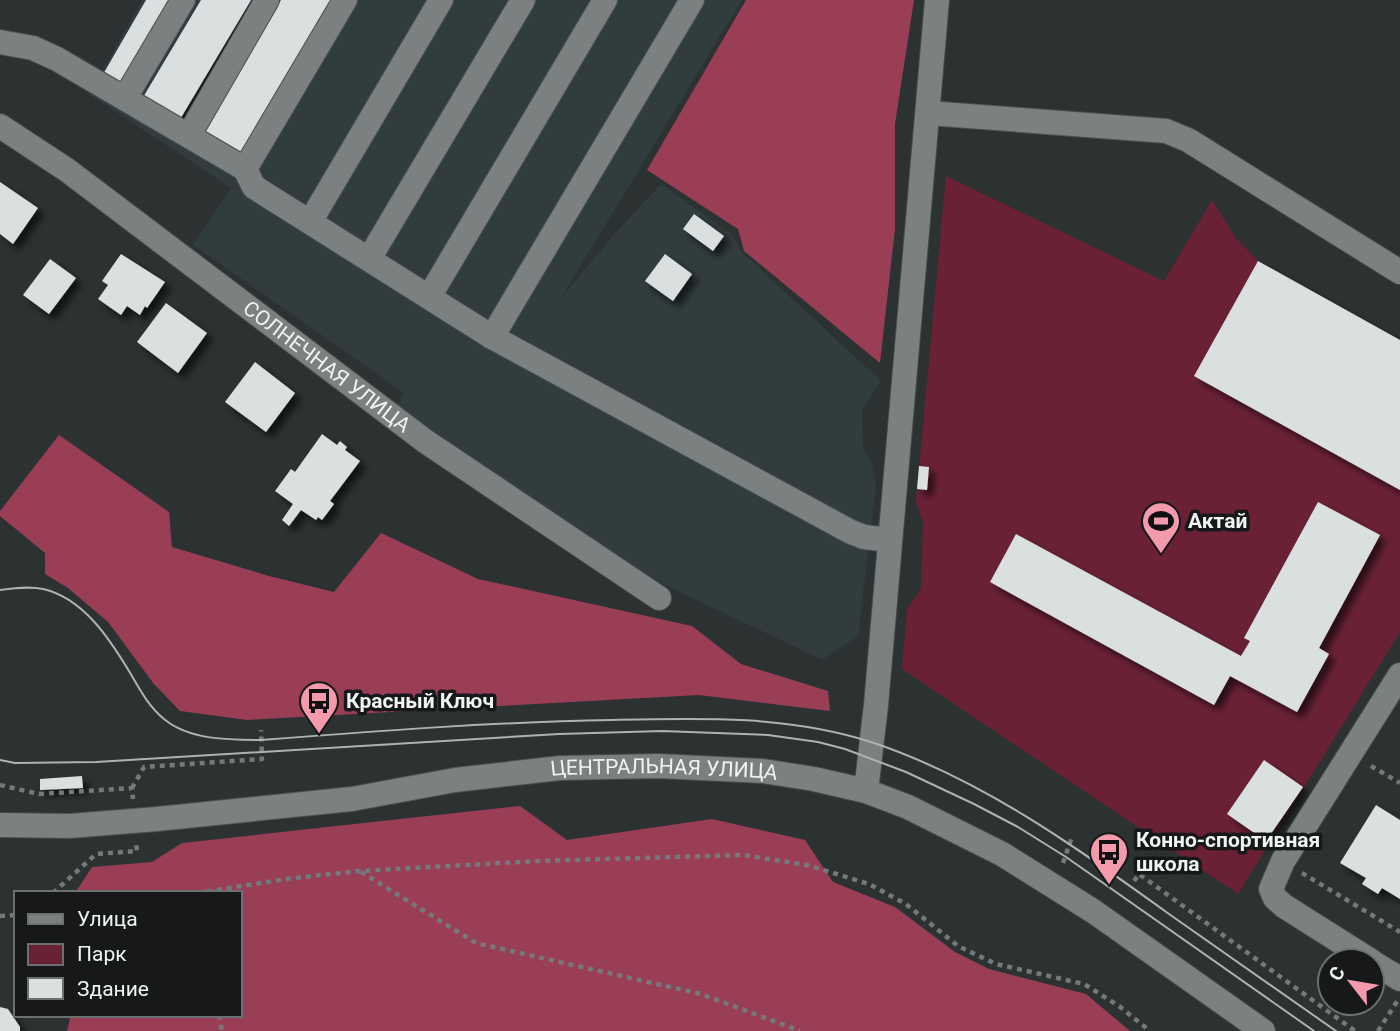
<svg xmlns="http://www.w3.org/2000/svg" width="1400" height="1031" font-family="Roboto,sans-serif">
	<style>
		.built { fill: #303c3d }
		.green { fill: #6a2136 }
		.forest { fill: #9a3e56 }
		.building { fill: #dae0e0; filter: url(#shadow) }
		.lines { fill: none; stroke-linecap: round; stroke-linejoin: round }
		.minor-casing { stroke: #494d4d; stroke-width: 26 }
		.path { stroke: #747979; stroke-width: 4.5; stroke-dasharray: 5 5; stroke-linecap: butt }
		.minor { stroke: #7b8181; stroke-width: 24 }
		.tram { stroke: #aeb2b2; stroke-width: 2 }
		.labels { text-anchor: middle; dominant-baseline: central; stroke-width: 7; stroke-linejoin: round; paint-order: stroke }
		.street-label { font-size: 21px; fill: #eff3f3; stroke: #161819 }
		.poi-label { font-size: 21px; font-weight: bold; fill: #eff3f3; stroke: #161819; text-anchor: start }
	</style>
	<defs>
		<filter id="shadow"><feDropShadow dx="6" dy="6" stdDeviation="3.5" flood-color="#0009"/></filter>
	</defs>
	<rect width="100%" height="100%" fill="#2c3131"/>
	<!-- built -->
	<path class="built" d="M 142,0 L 742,0 L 561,298 L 616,232 L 661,184 L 733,235 L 741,251 L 881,381 L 862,410 L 863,449 L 872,463 L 876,484 L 858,636 L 822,660 L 657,581 L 511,485 L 397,406 L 404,393 L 193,245 L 231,188 L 89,94 Z"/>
	<!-- green -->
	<path class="green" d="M 946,176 L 1164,281 L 1212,200 L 1236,238 L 1258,261 L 1400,340 L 1400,632 L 1238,894 L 902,669 L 907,609 L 921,589 L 923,522 L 916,502 Z"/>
	<!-- forest -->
	<path class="forest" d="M 746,0 L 914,0 L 895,124 L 895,229 L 880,363 L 744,251 L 738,229 L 647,170 Z
		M 59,435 L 169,512 L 172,547 L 269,576 L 334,592 L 381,533 L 478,579 L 692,626 L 741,664 L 828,691 L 830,711 L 699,695 L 247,720 L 180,711 L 154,684 L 108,622 L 68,588 L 45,574 L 45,553 L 0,516 L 0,511 Z
		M 520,806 L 567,840 L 712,819 L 805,840 L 833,882 L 895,907 L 955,952 L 989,969 L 1086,994 L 1130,1031 L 67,1031 L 71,1015 L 240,1015 L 240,893 L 75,893 L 92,867 L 152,862 L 182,843 Z"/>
	<!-- building -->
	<path class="building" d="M 146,0 L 171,0 L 121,87 L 102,76 Z
		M 201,0 L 251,0 L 179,121 L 142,99 Z
		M 281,0 L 331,0 L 239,156 L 202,135 Z
		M 0,182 L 38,208 L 13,244 L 0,234 Z
		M 694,214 L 724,236 L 713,251 L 683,229 Z
		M 121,254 L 165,282 L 147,308 L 145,306 L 140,315 L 127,306 L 121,315 L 98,299 L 108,285 L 102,281 Z
		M 665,254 L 692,274 L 673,301 L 645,281 Z
		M 50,259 L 76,278 L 49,314 L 23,295 Z
		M 1258,261 L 1400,340 L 1400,490 L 1194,376 Z
		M 166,303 L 207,333 L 178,373 L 137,342 Z
		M 255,362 L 295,393 L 266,432 L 225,402 Z
		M 322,434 L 337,445 L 340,441 L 347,447 L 345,450 L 360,461 L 330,501 L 334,504 L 322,520 L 318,517 L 316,520 L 301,510 L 289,526 L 282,520 L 293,504 L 275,491 L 291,469 L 295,472 Z
		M 919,466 L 929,467 L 927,490 L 917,489 Z
		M 1318,502 L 1380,535 L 1319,648 L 1329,654 L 1297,712 L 1230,676 L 1214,705 L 990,582 L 1016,534 L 1241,656 L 1250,641 L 1244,638 Z
		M 1264,760 L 1303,787 L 1266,841 L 1227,814 Z
		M 82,776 L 83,788 L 40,790 L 40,779 Z
		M 1376,805 L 1400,820 L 1400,899 L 1382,888 L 1378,894 L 1362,884 L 1366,878 L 1340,863 Z
		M 0,1007 L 8,1009 L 20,1027 L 20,1031 L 0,1031 Z"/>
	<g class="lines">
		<defs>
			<g id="minor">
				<path d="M 0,42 L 33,48 L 57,59 L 245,169 L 254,187 L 492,337 L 851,532 L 864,537 L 889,540"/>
				<path d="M 125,98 L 183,0"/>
				<path d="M 928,113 L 1166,131 L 1188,140 L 1400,272"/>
				<path id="s1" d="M 0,126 L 67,170 L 425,441 L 659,598"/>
				<path d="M 189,135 L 267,0"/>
				<path d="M 245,169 L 345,0"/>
				<path d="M 310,222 L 441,0"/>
				<path d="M 369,259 L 523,0"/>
				<path d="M 429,297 L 605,0"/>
				<path d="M 492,337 L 692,0"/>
				<path d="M 866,791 L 876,705 L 937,0"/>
				<path id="s2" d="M 0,825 L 70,826 L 157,819 L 352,799 L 455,780 L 560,768 L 658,766 L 763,771 L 814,779 L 866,791 L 908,807 L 1002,854 L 1093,911 L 1263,1031"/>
				<path d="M 1371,961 L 1284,906 L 1275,898 L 1271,889 L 1283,861 L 1400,675"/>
				<path d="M 1372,962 L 1400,979"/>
			</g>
		</defs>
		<!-- minor casing -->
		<use href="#minor" class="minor-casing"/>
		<!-- path -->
		<path class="path" d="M 1371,766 L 1400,783
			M 0,785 L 39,794 L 132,788 L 133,799
			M 132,788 L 144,767 L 262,759 L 261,730
			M 1063,863 L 1072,837
			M 361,872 L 476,943 L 701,994 L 800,1031
			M 1302,873 L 1400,932
			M 1134,881 L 1139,874 L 1355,1031
			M 53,893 L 96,854 L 137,851 L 136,843
			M 197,893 L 293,878 L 360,871 L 537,861 L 743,855 L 807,865 L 869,884 L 906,904 L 958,946 L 996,964 L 1084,984 L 1119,1006 L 1150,1031
			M 0,916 L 16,915
			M 219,1015 L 222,1031
			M 1378,1031 L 1398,1000"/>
		<!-- minor -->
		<use href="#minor" class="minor"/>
		<!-- tram -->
		<path class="tram" d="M 0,590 C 14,588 29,586 43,589 C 83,598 109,638 129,671 C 139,688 148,706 164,719 C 189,740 229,740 261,740 C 377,731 494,722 611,720 C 698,718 787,715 871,742 C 980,778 1076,847 1169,914 C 1224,953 1280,992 1336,1031
			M 0,760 L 15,763 L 96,762 L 559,734 L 662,731 L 768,735 L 818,742 L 845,749 L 906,772 L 974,804 L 1018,827 L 1066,857 L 1314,1031"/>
	</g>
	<!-- icons -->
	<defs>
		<symbol id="stadium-pin" viewBox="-11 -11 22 30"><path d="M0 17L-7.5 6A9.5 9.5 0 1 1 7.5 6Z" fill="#f39aac" stroke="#161819"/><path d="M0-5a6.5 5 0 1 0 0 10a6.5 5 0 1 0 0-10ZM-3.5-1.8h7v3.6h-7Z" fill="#111"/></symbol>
		<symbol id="bus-pin" viewBox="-11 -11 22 30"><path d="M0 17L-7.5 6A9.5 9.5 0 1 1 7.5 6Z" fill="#f39aac" stroke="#161819"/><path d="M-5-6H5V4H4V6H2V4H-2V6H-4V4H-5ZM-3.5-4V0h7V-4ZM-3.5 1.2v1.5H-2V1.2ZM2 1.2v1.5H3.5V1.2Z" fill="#111"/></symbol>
	</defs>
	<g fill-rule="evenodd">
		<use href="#stadium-pin" x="1139" y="499" width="44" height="60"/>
		<use href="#bus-pin" x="297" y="679" width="44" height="60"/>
		<use href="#bus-pin" x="1087" y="830" width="44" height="60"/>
	</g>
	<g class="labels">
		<!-- street labels -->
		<g class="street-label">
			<text stroke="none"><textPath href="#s1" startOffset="406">СОЛНЕЧНАЯ УЛИЦА</textPath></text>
			<text stroke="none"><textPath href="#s2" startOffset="668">ЦЕНТРАЛЬНАЯ УЛИЦА</textPath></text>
		</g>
		<!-- poi labels -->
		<g class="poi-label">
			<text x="1188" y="521">Актай</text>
			<text x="346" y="701">Красный Ключ</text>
			<text x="1136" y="840">Конно-спортивная<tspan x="1136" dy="24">школа</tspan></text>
		</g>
	</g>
	<!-- legend -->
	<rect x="14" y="891" width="228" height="126" fill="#161819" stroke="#6d7070" stroke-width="2"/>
	<rect x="28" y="914" width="35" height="10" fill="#7b8181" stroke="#6d7070" stroke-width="2"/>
	<text x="77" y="926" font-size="21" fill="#eff3f3">Улица</text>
	<rect x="28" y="944" width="35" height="21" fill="#6a2136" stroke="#6d7070" stroke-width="2"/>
	<text x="77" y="961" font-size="21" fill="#eff3f3">Парк</text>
	<rect x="28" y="978" width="35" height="21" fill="#dae0e0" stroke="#6d7070" stroke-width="2"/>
	<text x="77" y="996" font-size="21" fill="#eff3f3">Здание</text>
	<!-- north arrow -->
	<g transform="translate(1351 982) rotate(301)"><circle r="33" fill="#161819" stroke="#6d7070" stroke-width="2"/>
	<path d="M0-5L12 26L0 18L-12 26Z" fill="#f39aac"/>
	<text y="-10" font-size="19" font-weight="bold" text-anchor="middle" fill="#eff3f3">С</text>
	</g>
</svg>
